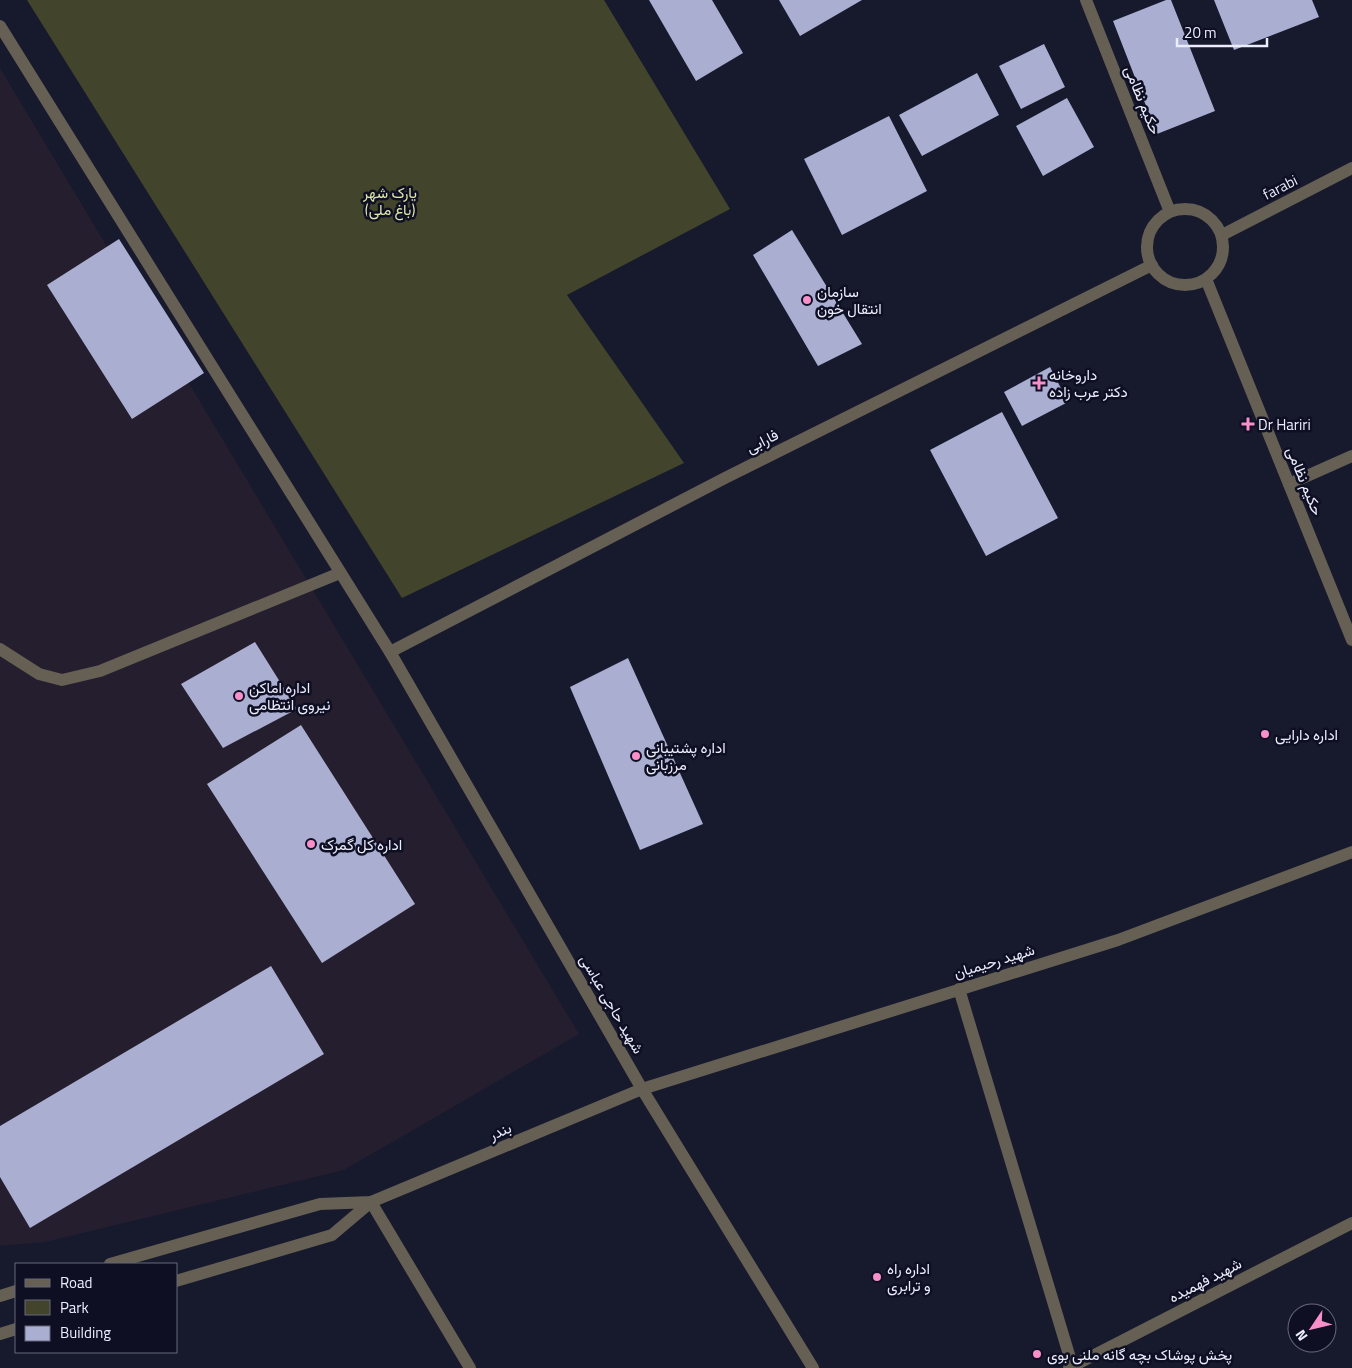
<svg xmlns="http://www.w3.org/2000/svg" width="1352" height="1368" font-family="'Titillium Web',Vazirmatn,sans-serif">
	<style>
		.commercial { fill: #251e2e }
		.green { fill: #42452c }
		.building { fill: #aaafd2 }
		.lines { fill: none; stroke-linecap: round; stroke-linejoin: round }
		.service { stroke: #655f54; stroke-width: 12 }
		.minor { stroke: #655f54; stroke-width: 12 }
		.tertiary { stroke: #655f54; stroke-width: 12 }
		.poi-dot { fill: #f98fca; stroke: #0e0f23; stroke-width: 2 }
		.labels { text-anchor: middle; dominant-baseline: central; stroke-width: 5; stroke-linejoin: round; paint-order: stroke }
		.street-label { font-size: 15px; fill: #ebedfc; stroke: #0e0f23 }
		.park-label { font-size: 15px; fill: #e0e9ab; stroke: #0e0f23 }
		.poi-label { font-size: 15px; fill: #ebedfc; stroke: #0e0f23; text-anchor: start }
	</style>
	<rect width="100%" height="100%" fill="#17192d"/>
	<!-- commercial -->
	<path class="commercial" d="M 0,68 L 579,1034 L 344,1170 L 45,1242 L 0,1246 Z"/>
	<!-- green -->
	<path class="green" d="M 27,0 L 604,0 L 730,209 L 567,295 L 684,463 L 402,598 Z"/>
	<!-- building -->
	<path class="building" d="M 649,0 L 712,0 L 743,53 L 696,81 Z
		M 779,0 L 862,0 L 800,36 Z
		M 1166,0 L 1171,0 L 1215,111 L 1157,134 L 1113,21 Z
		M 1214,0 L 1312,0 L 1319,17 L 1234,50 Z
		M 1044,44 L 1065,87 L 1021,109 L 999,66 Z
		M 977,73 L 999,115 L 922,156 L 899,115 Z
		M 1067,98 L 1094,147 L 1043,176 L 1016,126 Z
		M 889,116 L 927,191 L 842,235 L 804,159 Z
		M 792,230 L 862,344 L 818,366 L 753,255 Z
		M 119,239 L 204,373 L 132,419 L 47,285 Z
		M 1050,367 L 1068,402 L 1022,426 L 1004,392 Z
		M 1002,412 L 1058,518 L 986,556 L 930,450 Z
		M 255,642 L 297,709 L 223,748 L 181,684 Z
		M 628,658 L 703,824 L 640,850 L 570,687 Z
		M 301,725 L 415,904 L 322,963 L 207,784 Z
		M 271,966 L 324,1054 L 30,1228 L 0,1177 L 0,1126 Z"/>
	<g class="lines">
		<!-- service -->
		<path class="service" d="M 0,649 L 39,674 L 62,680 L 100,671 L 340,573"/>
		<!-- minor -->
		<path class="minor" d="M 0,26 L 390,652
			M 1289,484 L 1352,456
			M 959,989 L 1073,1368
			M 642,1089 L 1118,940 L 1352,852
			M 371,1202 L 470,1368
			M 1069,1368 L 1352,1223"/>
		<!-- tertiary -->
		<path class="tertiary" d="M 1086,0 L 1170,212
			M1147 247a38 38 0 1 1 76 0a38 38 0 1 1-76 0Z
			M 1222,235 L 1352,168
			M 1206,279 L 1352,640
			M 110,1264 L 320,1204 L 371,1202
			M 176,1281 L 332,1235 L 371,1202 L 642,1089
			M 0,1296 L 16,1291
			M 0,1334 L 16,1329
			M 813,1368 L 642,1089 L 390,652 L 725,478 L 1152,265"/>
	</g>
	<!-- markers -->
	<g class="poi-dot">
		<circle cx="807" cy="300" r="5"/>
		<path d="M1036.5 375.5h5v5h5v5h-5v5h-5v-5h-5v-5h5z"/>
		<path d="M1245.5 416.5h5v5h5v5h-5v5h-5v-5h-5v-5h5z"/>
		<circle cx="239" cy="696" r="5"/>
		<circle cx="1265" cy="734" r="5"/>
		<circle cx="636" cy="756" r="5"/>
		<circle cx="311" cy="844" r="5"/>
		<circle cx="877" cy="1277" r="5"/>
		<circle cx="1037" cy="1354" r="5"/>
	</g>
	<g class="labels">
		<!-- street labels -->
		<g class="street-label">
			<text transform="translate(1143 100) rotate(68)">حکیم نظامی</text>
			<text transform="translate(1280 187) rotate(-27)">farabi</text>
			<text transform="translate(762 441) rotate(-27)">فارابی</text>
			<text transform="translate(1305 481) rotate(68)">حکیم نظامی</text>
			<text transform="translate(994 961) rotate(-17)">شهید رحیمیان</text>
			<text transform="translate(612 1004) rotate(60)">شهید حاجی عباسی</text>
			<text transform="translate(500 1131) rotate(-23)">بندر</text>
			<text transform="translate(1205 1280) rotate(-27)">شهید فهمیده</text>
		</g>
		<!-- park labels -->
		<g class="park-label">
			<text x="390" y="192">پارک شهر<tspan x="390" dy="17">(باغ ملی)</tspan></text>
		</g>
		<!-- poi labels -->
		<g class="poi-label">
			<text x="817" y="291">سازمان<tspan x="817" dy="17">انتقال خون</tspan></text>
			<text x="1049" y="374">داروخانه<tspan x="1049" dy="17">دکتر عرب زاده</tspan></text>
			<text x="1258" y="424">Dr Hariri</text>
			<text x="249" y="687">اداره اماکن<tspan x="249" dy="17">نیروی انتظامی</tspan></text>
			<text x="1275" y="734">اداره دارایی</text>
			<text x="646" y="747">اداره پشتیبانی<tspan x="646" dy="17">مرزبانی</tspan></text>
			<text x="321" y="844">اداره کل گمرک</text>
			<text x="887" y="1268">اداره راه<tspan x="887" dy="17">و ترابری</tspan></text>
			<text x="1047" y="1354">پخش پوشاک بچه گانه ملنی بوی</text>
		</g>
	</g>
	<!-- legend -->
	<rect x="15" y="1263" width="162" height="90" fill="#0e0f23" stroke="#66687a"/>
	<rect x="25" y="1279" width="25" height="8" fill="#655f54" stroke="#66687a"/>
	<text x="60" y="1288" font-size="15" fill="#ebedfc">Road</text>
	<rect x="25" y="1300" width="25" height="15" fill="#42452c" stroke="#66687a"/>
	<text x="60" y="1313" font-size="15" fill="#ebedfc">Park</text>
	<rect x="25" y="1326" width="25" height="15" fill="#aaafd2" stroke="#66687a"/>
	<text x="60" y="1338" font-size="15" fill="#ebedfc">Building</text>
	<!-- north arrow -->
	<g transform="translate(1312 1328) rotate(235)"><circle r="24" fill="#0e0f23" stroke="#66687a"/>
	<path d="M0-4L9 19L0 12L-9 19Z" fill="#f98fca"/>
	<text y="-8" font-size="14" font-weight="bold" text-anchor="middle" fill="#ebedfc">N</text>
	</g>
	<!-- scale -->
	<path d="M1177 38v8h90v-8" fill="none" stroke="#ebedfc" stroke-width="2.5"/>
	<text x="1184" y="38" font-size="15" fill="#ebedfc" stroke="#0e0f23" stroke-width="4" paint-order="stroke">20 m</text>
</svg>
